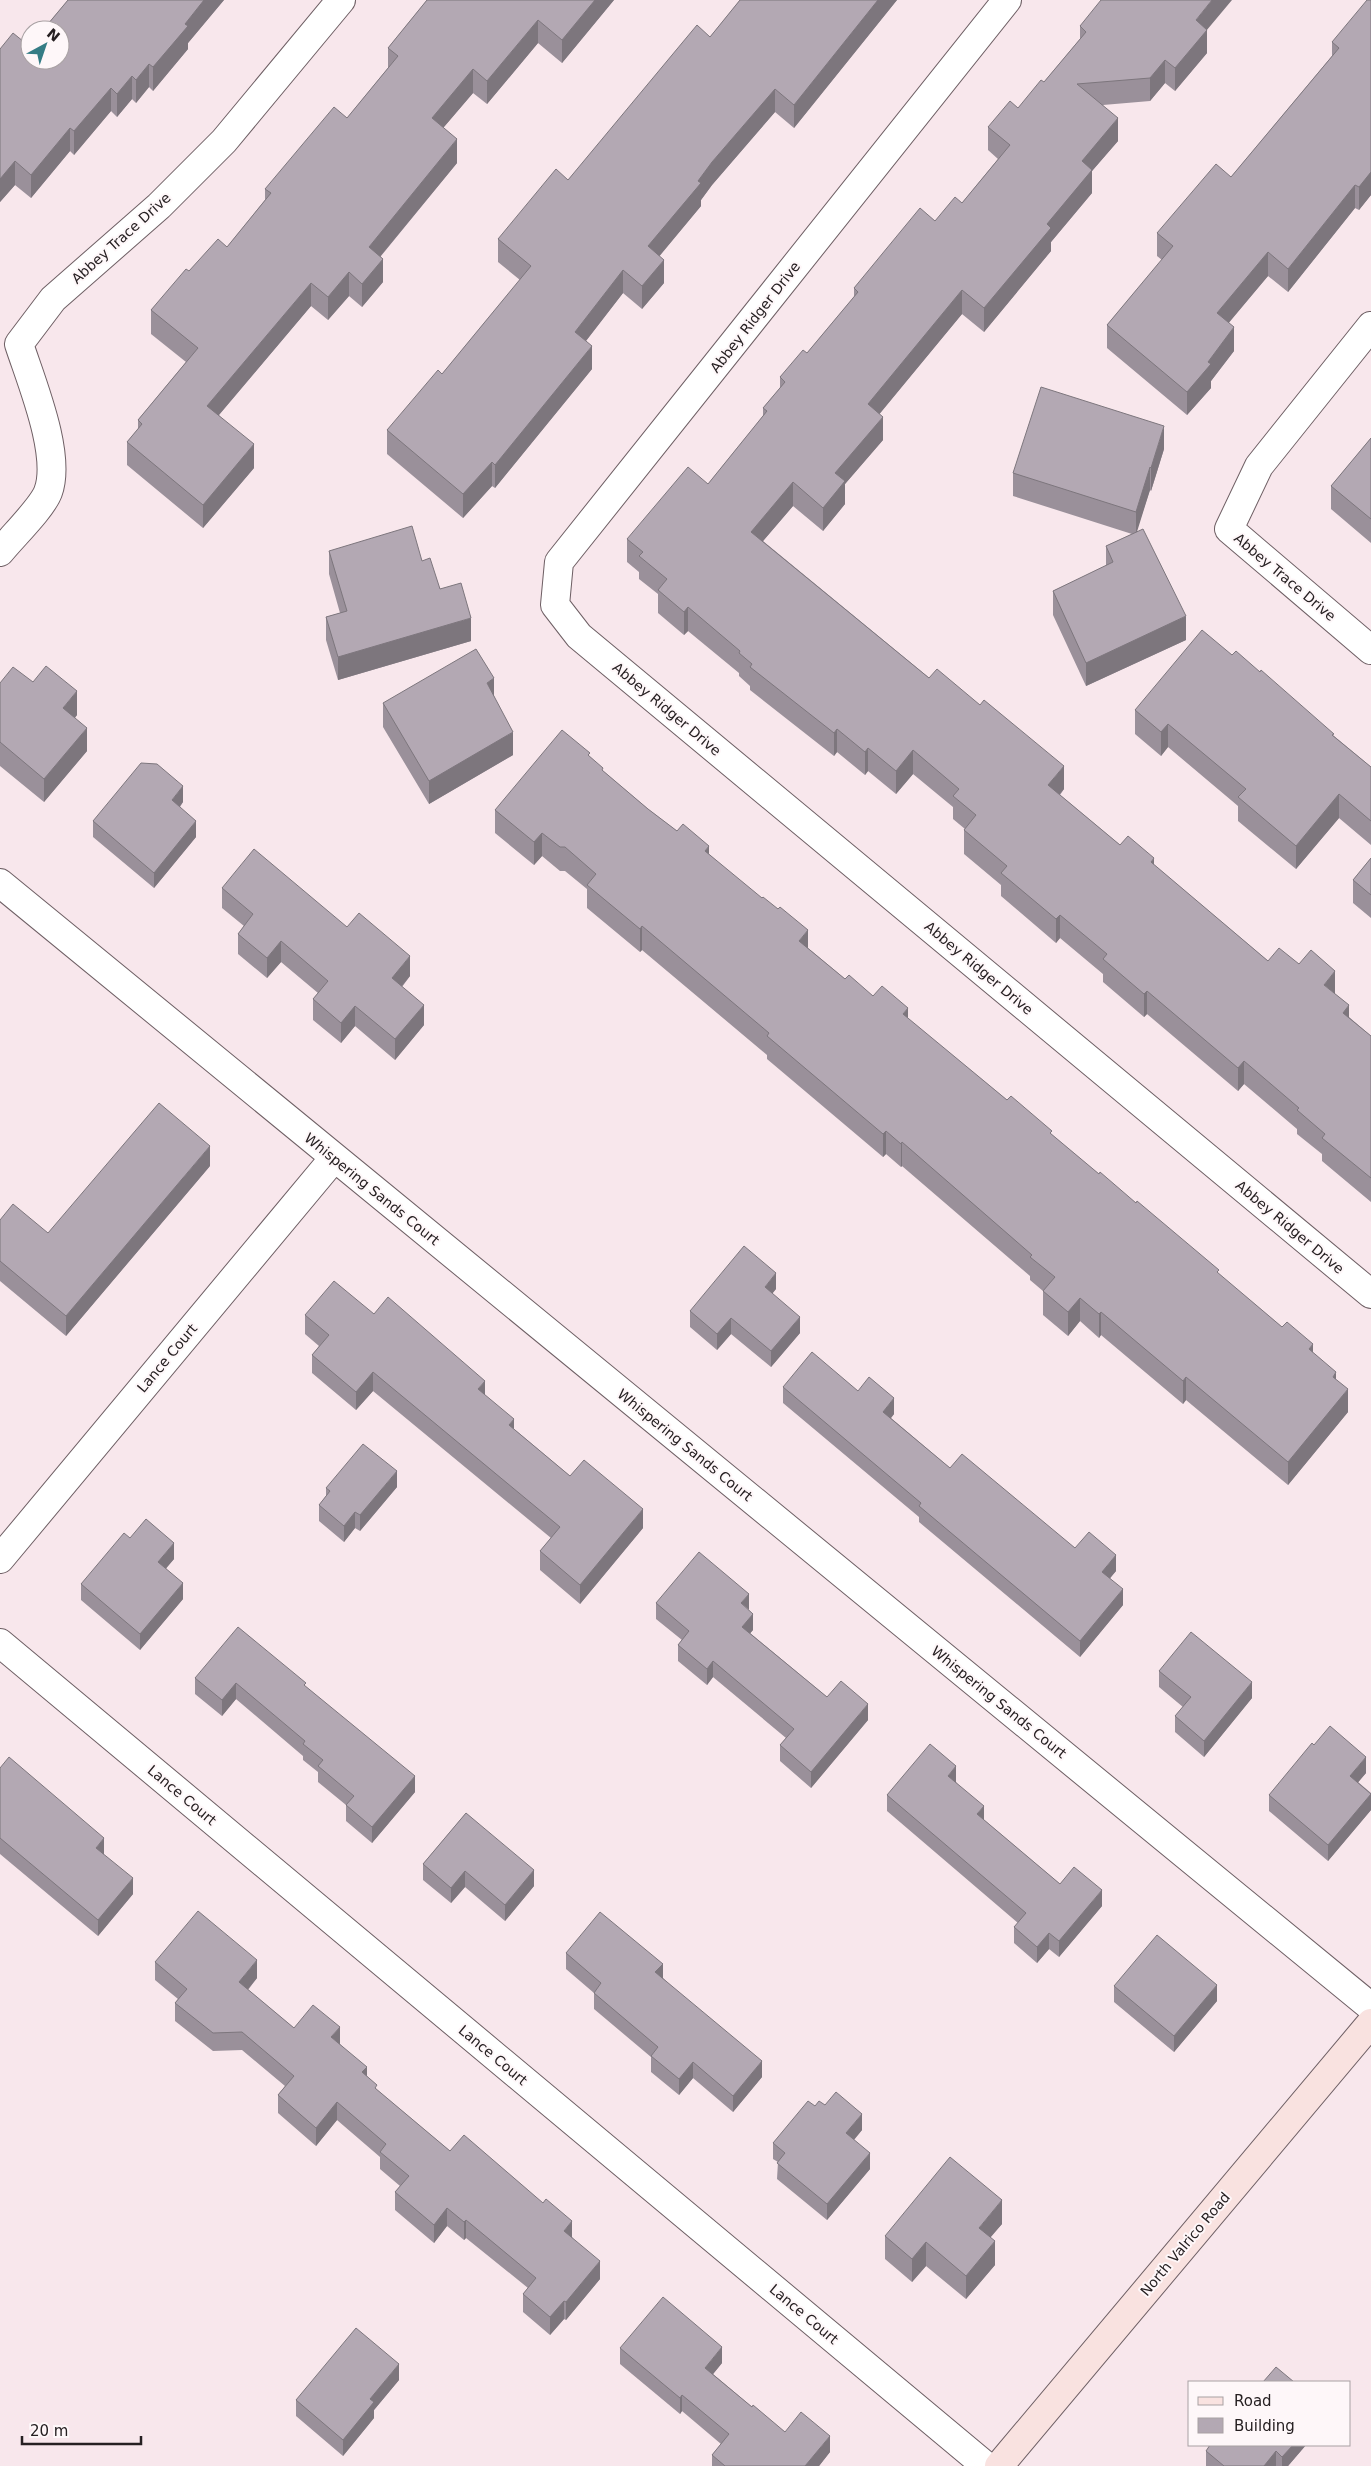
<svg xmlns="http://www.w3.org/2000/svg" width="1371" height="2466" font-family="'DejaVu Sans',sans-serif">
	<style>
		.lines { fill: none; stroke-linecap: round; stroke-linejoin: round }
		.street-casing { stroke: #6e5f64; stroke-width: 30 }
		.secondary-casing { stroke: #6e5f64; stroke-width: 30 }
		.street { stroke: #fff; stroke-width: 28 }
		.secondary { stroke: #f9e2e0; stroke-width: 28 }
		.wall { fill: #9a909a }
		.shaded-wall { fill: #7d767d }
		.building { fill: #b3a8b3; stroke: #7d767d }
		.labels { text-anchor: middle; dominant-baseline: central; stroke-width: 4; stroke-linejoin: round; paint-order: stroke }
		.street-label { font-size: 14px; fill: #262022; stroke: #fef7f9 }
	</style>
	<rect width="100%" height="100%" fill="#f8e7ec"/>
	<g class="lines">
		<defs>
			<path id="street" d="M 1007,0 L 559,562 L 555,605 L 579,636 L 1371,1294
				M 1371,326 L 1259,466 L 1229,529 L 1371,650
				M 0,552 C 12,537 42,508 48,492 C 62,455 31,381 19,344 L 53,299 L 159,206 L 224,141 L 341,0
				M 0,883 L 1371,2007
				M 0,1559 L 334,1158
				M 0,1643 L 986,2466"/>
			<path id="secondary" d="M 999,2466 L 1371,2023"/>
		</defs>
		<!-- street casing -->
		<use href="#street" class="street-casing"/>
		<!-- secondary casing -->
		<use href="#secondary" class="secondary-casing"/>
		<!-- street -->
		<use href="#street" class="street"/>
		<!-- secondary -->
		<use href="#secondary" class="secondary"/>
	</g>
	<!-- wall -->
	<path class="wall" d="M 68,0 L 224,0 L 188,43 L 188,49 L 153,91 L 149,87 L 136,103 L 132,99 L 117,117 L 111,111 L 74,155 L 70,151 L 31,198 L 15,185 L 0,202 L 0,49 L 29,46 Z
		M 427,0 L 614,0 L 562,63 L 538,43 L 487,104 L 473,93 L 443,128 L 457,163 L 381,256 L 383,282 L 362,307 L 349,296 L 328,320 L 311,306 L 219,415 L 254,468 L 203,528 L 127,465 L 127,442 L 138,429 L 138,420 L 186,362 L 151,334 L 151,310 L 189,271 L 227,247 L 265,200 L 265,189 L 347,118 L 388,68 L 388,48 Z
		M 740,0 L 897,0 L 794,128 L 775,112 L 712,185 L 701,200 L 701,206 L 659,256 L 664,283 L 642,309 L 623,293 L 586,341 L 592,369 L 495,488 L 492,486 L 463,518 L 387,454 L 387,430 L 442,374 L 520,280 L 498,262 L 498,239 L 568,180 L 710,37 Z
		M 1371,0 L 1371,195 L 1359,210 L 1355,208 L 1288,292 L 1268,276 L 1228,323 L 1234,351 L 1211,381 L 1211,388 L 1187,415 L 1107,348 L 1107,325 L 1162,260 L 1157,256 L 1157,233 L 1231,177 L 1332,56 L 1332,42 Z
		M 1080,26 L 1207,29 L 1207,53 L 1175,91 L 1165,83 L 1150,101 L 1103,105 L 1118,141 L 1092,171 L 1092,193 L 1051,242 L 1051,251 L 984,332 L 962,314 L 879,414 L 883,440 L 845,484 L 845,504 L 823,531 L 793,506 L 763,541 L 1064,789 L 1060,795 L 1120,845 L 1154,865 L 1268,961 L 1335,994 L 1349,1017 L 1371,1036 L 1371,1202 L 1322,1161 L 1322,1154 L 1297,1134 L 1297,1129 L 1244,1084 L 1238,1091 L 1147,1014 L 1144,1017 L 1103,982 L 1103,974 L 1060,938 L 1056,943 L 1001,896 L 1001,885 L 964,854 L 964,830 L 965,829 L 953,819 L 953,807 L 913,774 L 896,794 L 868,771 L 865,775 L 837,752 L 834,756 L 750,690 L 750,686 L 739,676 L 739,673 L 688,631 L 684,635 L 658,613 L 658,594 L 639,579 L 639,572 L 627,562 L 627,539 L 708,484 L 763,416 L 763,408 L 780,388 L 780,377 L 807,353 L 854,297 L 854,288 L 935,221 L 962,203 L 998,159 L 988,150 L 988,127 L 1018,108 L 1044,82 L 1080,39 Z
		M 1371,438 L 1371,543 L 1331,509 L 1331,486 Z
		M 1164,449 L 1151,491 L 1150,490 L 1136,532 L 1186,640 L 1086,686 L 1053,615 L 1053,591 L 1106,566 L 1106,546 L 1132,534 L 1013,496 L 1013,473 Z
		M 329,551 L 422,561 L 440,589 L 471,641 L 338,680 L 326,640 L 326,617 L 340,613 L 329,574 Z
		M 1232,655 L 1334,736 L 1371,767 L 1371,845 L 1339,818 L 1296,869 L 1238,821 L 1238,806 L 1168,747 L 1161,756 L 1135,734 L 1135,710 Z
		M 33,682 L 77,715 L 75,718 L 87,751 L 44,802 L 0,766 L 0,683 Z
		M 494,696 L 513,755 L 429,804 L 383,727 L 383,703 Z
		M 590,757 L 603,771 L 648,809 L 677,831 L 709,854 L 808,948 L 845,979 L 873,996 L 908,1019 L 1007,1100 L 1052,1135 L 1313,1353 L 1336,1380 L 1348,1412 L 1288,1485 L 1186,1400 L 1183,1404 L 1101,1335 L 1099,1338 L 1080,1321 L 1068,1336 L 1043,1315 L 1043,1291 L 1030,1280 L 1030,1276 L 902,1166 L 901,1167 L 886,1154 L 883,1157 L 767,1059 L 767,1055 L 642,950 L 640,952 L 587,908 L 587,889 L 565,871 L 560,871 L 542,856 L 534,865 L 495,833 L 495,810 Z
		M 183,802 L 180,807 L 196,837 L 154,888 L 93,837 L 93,821 Z
		M 1371,858 L 1371,918 L 1353,903 L 1353,880 Z
		M 222,888 L 347,927 L 410,976 L 402,987 L 424,1025 L 395,1060 L 355,1026 L 341,1043 L 313,1020 L 313,999 L 318,993 L 281,962 L 267,978 L 238,954 L 238,934 L 244,926 L 222,908 Z
		M 210,1166 L 66,1336 L 0,1281 L 0,1220 L 48,1233 Z
		M 776,1289 L 772,1293 L 800,1333 L 771,1367 L 731,1334 L 717,1350 L 690,1327 L 690,1311 Z
		M 374,1314 L 485,1395 L 514,1429 L 570,1476 L 643,1528 L 580,1604 L 540,1570 L 540,1551 L 551,1538 L 373,1391 L 356,1410 L 312,1373 L 312,1355 L 319,1346 L 305,1334 L 305,1315 Z
		M 783,1387 L 858,1391 L 894,1414 L 891,1418 L 950,1468 L 1075,1548 L 1116,1571 L 1110,1578 L 1123,1605 L 1080,1657 L 919,1522 L 919,1517 L 783,1403 Z
		M 397,1487 L 360,1531 L 355,1528 L 344,1542 L 319,1521 L 319,1505 L 326,1496 L 326,1488 Z
		M 130,1538 L 174,1559 L 166,1568 L 183,1599 L 140,1650 L 81,1600 L 81,1584 Z
		M 656,1603 L 749,1610 L 753,1630 L 750,1633 L 827,1697 L 868,1720 L 811,1788 L 780,1761 L 780,1745 L 786,1738 L 713,1677 L 707,1685 L 678,1661 L 678,1645 L 682,1640 L 656,1619 Z
		M 1159,1671 L 1252,1698 L 1204,1757 L 1175,1732 L 1175,1716 L 1183,1707 L 1159,1687 Z
		M 195,1678 L 306,1687 L 415,1792 L 372,1843 L 346,1821 L 346,1805 L 318,1782 L 318,1772 L 303,1760 L 303,1756 L 236,1699 L 222,1716 L 195,1694 Z
		M 1314,1745 L 1366,1773 L 1358,1782 L 1371,1793 L 1371,1810 L 1328,1861 L 1269,1811 L 1269,1795 Z
		M 0,1768 L 104,1854 L 104,1855 L 133,1894 L 98,1936 L 0,1854 Z
		M 956,1782 L 984,1820 L 1060,1884 L 1102,1906 L 1059,1957 L 1049,1949 L 1037,1963 L 1014,1943 L 1014,1927 L 1018,1923 L 887,1811 L 887,1795 Z
		M 466,1813 L 534,1886 L 505,1921 L 465,1887 L 451,1903 L 423,1880 L 423,1864 Z
		M 566,1953 L 663,1978 L 762,2077 L 733,2112 L 693,2078 L 679,2095 L 651,2072 L 651,2057 L 594,2009 L 594,1993 L 566,1969 Z
		M 155,1962 L 257,1978 L 248,1990 L 294,2028 L 340,2044 L 367,2076 L 377,2090 L 450,2151 L 572,2237 L 600,2279 L 566,2320 L 564,2319 L 550,2335 L 523,2312 L 523,2294 L 528,2288 L 466,2238 L 464,2240 L 447,2226 L 434,2243 L 395,2210 L 395,2192 L 400,2186 L 380,2169 L 380,2157 L 337,2120 L 316,2146 L 278,2113 L 278,2095 L 285,2086 L 242,2050 L 213,2051 L 175,2021 L 175,2003 L 178,1999 L 155,1980 Z
		M 1114,1986 L 1217,2001 L 1174,2052 L 1114,2002 Z
		M 825,2105 L 862,2130 L 854,2140 L 870,2169 L 827,2220 L 777,2179 L 778,2162 L 773,2159 L 773,2143 L 815,2106 Z
		M 1002,2224 L 990,2237 L 995,2265 L 966,2299 L 926,2266 L 912,2282 L 885,2259 L 885,2236 Z
		M 620,2348 L 722,2363 L 713,2374 L 752,2407 L 785,2432 L 830,2452 L 819,2466 L 712,2466 L 712,2455 L 721,2444 L 682,2411 L 680,2414 L 620,2364 Z
		M 399,2380 L 374,2410 L 374,2418 L 343,2456 L 296,2416 L 296,2400 Z
		M 1210,2445 L 1306,2445 L 1288,2466 L 1206,2466 L 1206,2451 Z"/>
	<!-- shaded-wall -->
	<path class="shaded-wall" d="M 204,0 L 224,0 L 188,43 L 188,49 L 153,91 L 153,67 L 185,24 Z
		M 595,0 L 614,0 L 562,63 L 562,40 Z
		M 878,0 L 897,0 L 794,128 L 794,105 Z
		M 1212,0 L 1232,0 L 1196,43 L 1196,20 Z
		M 538,20 L 538,43 L 487,104 L 487,81 Z
		M 1207,30 L 1207,53 L 1175,91 L 1175,68 Z
		M 1165,60 L 1165,83 L 1150,101 L 1150,78 Z
		M 149,64 L 149,87 L 136,103 L 136,80 Z
		M 473,69 L 473,93 L 432,141 L 432,118 Z
		M 132,76 L 132,99 L 117,117 L 117,94 Z
		M 111,88 L 111,111 L 74,155 L 74,131 Z
		M 775,89 L 775,112 L 712,185 L 701,200 L 701,206 L 648,270 L 648,246 L 712,162 Z
		M 1118,118 L 1118,141 L 1092,171 L 1092,193 L 1051,242 L 1051,251 L 984,332 L 984,308 L 1047,224 L 1082,161 Z
		M 70,128 L 70,151 L 31,198 L 31,175 Z
		M 457,139 L 457,163 L 369,270 L 369,247 Z
		M 1371,151 L 1371,195 L 1359,210 L 1359,187 Z
		M 15,161 L 15,185 L 0,202 L 0,179 Z
		M 1355,185 L 1355,208 L 1288,292 L 1288,269 Z
		M 1268,252 L 1268,276 L 1217,337 L 1217,313 Z
		M 383,259 L 383,282 L 362,307 L 362,284 Z
		M 664,260 L 664,283 L 642,309 L 642,286 Z
		M 623,270 L 623,293 L 575,355 L 575,332 Z
		M 349,272 L 349,296 L 328,320 L 328,297 Z
		M 311,283 L 311,306 L 207,429 L 207,406 Z
		M 962,290 L 962,314 L 868,428 L 868,404 Z
		M 1234,327 L 1234,351 L 1211,381 L 1211,388 L 1187,415 L 1187,392 L 1208,362 Z
		M 592,346 L 592,369 L 495,488 L 495,465 Z
		M 883,417 L 883,440 L 845,484 L 845,504 L 823,531 L 823,508 L 835,473 Z
		M 1164,426 L 1164,449 L 1151,491 L 1151,468 Z
		M 254,444 L 254,468 L 203,528 L 203,505 Z
		M 492,462 L 492,486 L 463,518 L 463,494 Z
		M 1150,467 L 1150,490 L 1136,535 L 1136,512 Z
		M 793,482 L 793,506 L 751,555 L 751,532 Z
		M 688,607 L 688,631 L 684,635 L 684,612 Z
		M 1186,616 L 1186,640 L 1086,686 L 1086,663 Z
		M 471,618 L 471,641 L 338,680 L 338,657 Z
		M 494,678 L 494,701 L 487,683 Z
		M 77,691 L 77,715 L 63,731 L 63,708 Z
		M 1168,724 L 1168,747 L 1161,756 L 1161,732 Z
		M 87,728 L 87,751 L 44,802 L 44,779 Z
		M 837,729 L 837,752 L 834,756 L 834,733 Z
		M 513,732 L 513,755 L 429,804 L 429,781 Z
		M 868,748 L 868,771 L 865,775 L 865,752 Z
		M 913,750 L 913,774 L 896,794 L 896,771 Z
		M 1064,766 L 1064,789 L 1048,808 L 1048,785 Z
		M 183,786 L 183,802 L 172,816 L 172,800 Z
		M 1339,794 L 1339,818 L 1296,869 L 1296,846 Z
		M 196,821 L 196,837 L 154,888 L 154,873 Z
		M 542,833 L 542,856 L 534,865 L 534,842 Z
		M 709,846 L 709,869 L 705,851 Z
		M 1154,858 L 1154,881 L 1151,862 Z
		M 1060,915 L 1060,938 L 1056,943 L 1056,919 Z
		M 642,926 L 642,950 L 640,952 L 640,929 Z
		M 808,930 L 808,953 L 799,941 Z
		M 281,941 L 281,962 L 267,978 L 267,958 Z
		M 410,956 L 410,976 L 392,998 L 392,978 Z
		M 1335,971 L 1335,994 L 1324,985 Z
		M 1147,991 L 1147,1014 L 1144,1017 L 1144,994 Z
		M 424,1005 L 424,1025 L 395,1060 L 395,1039 Z
		M 1349,1005 L 1349,1029 L 1343,1013 Z
		M 355,1006 L 355,1026 L 341,1043 L 341,1023 Z
		M 908,1008 L 908,1031 L 903,1014 Z
		M 1244,1061 L 1244,1084 L 1238,1091 L 1238,1068 Z
		M 886,1131 L 886,1154 L 883,1157 L 883,1134 Z
		M 902,1142 L 902,1166 L 901,1167 L 901,1144 Z
		M 210,1146 L 210,1166 L 66,1336 L 66,1316 Z
		M 776,1273 L 776,1289 L 765,1303 L 765,1287 Z
		M 1080,1298 L 1080,1321 L 1068,1336 L 1068,1312 Z
		M 1101,1312 L 1101,1335 L 1099,1338 L 1099,1314 Z
		M 800,1317 L 800,1333 L 771,1367 L 771,1351 Z
		M 731,1318 L 731,1334 L 717,1350 L 717,1334 Z
		M 1313,1344 L 1313,1367 L 1309,1349 Z
		M 373,1372 L 373,1391 L 356,1410 L 356,1392 Z
		M 1336,1372 L 1336,1396 L 1333,1377 Z
		M 1186,1377 L 1186,1400 L 1183,1404 L 1183,1381 Z
		M 485,1381 L 485,1400 L 478,1389 Z
		M 1348,1389 L 1348,1412 L 1288,1485 L 1288,1462 Z
		M 894,1398 L 894,1414 L 883,1428 L 883,1412 Z
		M 514,1419 L 514,1438 L 509,1425 Z
		M 397,1471 L 397,1487 L 360,1531 L 360,1515 Z
		M 643,1509 L 643,1528 L 580,1604 L 580,1585 Z
		M 355,1512 L 355,1528 L 344,1542 L 344,1526 Z
		M 174,1543 L 174,1559 L 158,1578 L 158,1562 Z
		M 1116,1555 L 1116,1571 L 1102,1588 L 1102,1572 Z
		M 183,1583 L 183,1599 L 140,1650 L 140,1634 Z
		M 1123,1589 L 1123,1605 L 1080,1657 L 1080,1641 Z
		M 749,1594 L 749,1610 L 741,1603 Z
		M 753,1614 L 753,1630 L 742,1643 L 742,1627 Z
		M 713,1661 L 713,1677 L 707,1685 L 707,1669 Z
		M 1252,1682 L 1252,1698 L 1204,1757 L 1204,1741 Z
		M 236,1683 L 236,1699 L 222,1716 L 222,1700 Z
		M 868,1704 L 868,1720 L 811,1788 L 811,1772 Z
		M 1366,1757 L 1366,1773 L 1350,1792 L 1350,1776 Z
		M 956,1766 L 956,1782 L 948,1792 L 948,1776 Z
		M 415,1776 L 415,1792 L 372,1843 L 372,1827 Z
		M 1371,1794 L 1371,1810 L 1328,1861 L 1328,1845 Z
		M 984,1806 L 984,1822 L 977,1814 Z
		M 104,1838 L 104,1854 L 96,1864 L 96,1848 Z
		M 534,1870 L 534,1886 L 505,1921 L 505,1905 Z
		M 465,1871 L 465,1887 L 451,1903 L 451,1888 Z
		M 133,1878 L 133,1894 L 98,1936 L 98,1920 Z
		M 1102,1890 L 1102,1906 L 1059,1957 L 1059,1941 Z
		M 1049,1933 L 1049,1949 L 1037,1963 L 1037,1947 Z
		M 257,1960 L 257,1978 L 239,2000 L 239,1982 Z
		M 663,1964 L 663,1980 L 655,1972 Z
		M 1217,1985 L 1217,2001 L 1174,2052 L 1174,2036 Z
		M 340,2027 L 340,2045 L 331,2037 Z
		M 762,2061 L 762,2077 L 733,2112 L 733,2096 Z
		M 693,2062 L 693,2078 L 679,2095 L 679,2079 Z
		M 367,2067 L 367,2085 L 362,2072 Z
		M 337,2102 L 337,2120 L 316,2146 L 316,2128 Z
		M 862,2114 L 862,2130 L 846,2149 L 846,2133 Z
		M 870,2153 L 870,2169 L 827,2220 L 827,2204 Z
		M 1002,2200 L 1002,2224 L 979,2251 L 979,2228 Z
		M 447,2208 L 447,2226 L 434,2243 L 434,2225 Z
		M 466,2220 L 466,2238 L 464,2240 L 464,2222 Z
		M 572,2221 L 572,2239 L 564,2231 Z
		M 995,2241 L 995,2265 L 966,2299 L 966,2276 Z
		M 926,2242 L 926,2266 L 912,2282 L 912,2259 Z
		M 600,2261 L 600,2279 L 566,2320 L 566,2302 Z
		M 564,2301 L 564,2319 L 550,2335 L 550,2317 Z
		M 722,2347 L 722,2363 L 705,2384 L 705,2368 Z
		M 399,2364 L 399,2380 L 374,2410 L 374,2418 L 343,2456 L 343,2440 L 370,2399 Z
		M 682,2395 L 682,2411 L 680,2414 L 680,2398 Z
		M 830,2436 L 830,2452 L 819,2466 L 805,2466 Z
		M 1293,2445 L 1306,2445 L 1288,2466 L 1282,2466 L 1282,2457 Z
		M 1276,2451 L 1276,2466 L 1264,2466 Z"/>
	<!-- building -->
	<path class="building" d="M 68,0 L 204,0 L 185,24 L 188,26 L 153,67 L 149,64 L 136,80 L 132,76 L 117,94 L 111,88 L 74,131 L 70,128 L 31,175 L 15,161 L 0,179 L 0,49 L 13,33 L 29,46 L 30,46 L 30,60 L 60,60 L 60,30 L 43,30 Z
		M 427,0 L 595,0 L 562,40 L 538,20 L 487,81 L 473,69 L 432,118 L 457,139 L 369,247 L 383,259 L 362,284 L 349,272 L 328,297 L 311,283 L 207,406 L 254,444 L 203,505 L 127,442 L 142,424 L 138,420 L 198,348 L 151,310 L 186,269 L 189,271 L 218,239 L 227,247 L 271,193 L 265,189 L 334,107 L 347,118 L 398,56 L 388,48 Z
		M 740,0 L 878,0 L 794,105 L 775,89 L 712,162 L 698,181 L 701,183 L 648,246 L 664,260 L 642,286 L 623,270 L 575,332 L 592,346 L 495,465 L 492,462 L 463,494 L 387,430 L 438,370 L 442,374 L 531,266 L 498,239 L 556,169 L 568,180 L 697,25 L 710,37 Z
		M 1101,0 L 1212,0 L 1196,20 L 1207,30 L 1175,68 L 1165,60 L 1150,78 L 1077,84 L 1118,118 L 1082,161 L 1092,170 L 1047,224 L 1051,228 L 984,308 L 962,290 L 868,404 L 883,417 L 835,473 L 845,481 L 823,508 L 793,482 L 751,532 L 929,678 L 937,669 L 980,705 L 984,700 L 1064,766 L 1048,785 L 1120,845 L 1128,836 L 1154,858 L 1151,862 L 1268,961 L 1279,948 L 1299,964 L 1311,950 L 1335,971 L 1324,985 L 1349,1005 L 1343,1013 L 1371,1036 L 1371,1178 L 1322,1138 L 1325,1134 L 1297,1110 L 1299,1108 L 1244,1061 L 1238,1068 L 1147,991 L 1144,994 L 1103,959 L 1107,954 L 1060,915 L 1056,919 L 1001,873 L 1007,866 L 964,830 L 976,815 L 953,796 L 959,789 L 913,750 L 896,771 L 868,748 L 865,752 L 837,729 L 834,733 L 750,667 L 752,664 L 739,653 L 740,651 L 688,607 L 684,612 L 658,590 L 667,579 L 639,556 L 643,552 L 627,539 L 688,467 L 708,484 L 767,411 L 763,408 L 785,382 L 780,377 L 803,350 L 807,353 L 858,292 L 854,288 L 920,208 L 935,221 L 955,197 L 962,203 L 1010,145 L 988,127 L 1010,101 L 1018,108 L 1041,80 L 1044,82 L 1086,32 L 1080,26 Z
		M 1367,0 L 1371,0 L 1371,172 L 1359,187 L 1355,185 L 1288,269 L 1268,252 L 1217,313 L 1234,327 L 1208,362 L 1211,364 L 1187,392 L 1107,325 L 1173,246 L 1157,233 L 1216,164 L 1231,177 L 1339,48 L 1332,42 Z
		M 1041,387 L 1164,426 L 1151,468 L 1150,467 L 1136,512 L 1013,473 Z
		M 1371,438 L 1371,519 L 1331,486 Z
		M 412,526 L 422,561 L 430,558 L 440,589 L 461,583 L 471,618 L 338,657 L 326,617 L 347,611 L 329,551 Z
		M 1143,529 L 1186,616 L 1086,663 L 1053,591 L 1113,562 L 1106,546 Z
		M 1202,630 L 1232,655 L 1236,651 L 1260,672 L 1261,670 L 1334,734 L 1332,735 L 1371,767 L 1371,821 L 1339,794 L 1296,846 L 1238,797 L 1246,789 L 1168,724 L 1161,732 L 1135,710 Z
		M 476,649 L 494,678 L 487,683 L 513,732 L 429,781 L 383,703 Z
		M 46,666 L 77,691 L 63,708 L 87,728 L 44,779 L 0,742 L 0,683 L 13,667 L 33,682 Z
		M 562,730 L 590,753 L 588,755 L 603,768 L 602,770 L 648,809 L 677,831 L 683,824 L 709,846 L 705,851 L 762,898 L 763,897 L 778,909 L 780,907 L 808,930 L 799,941 L 845,979 L 849,975 L 873,996 L 882,986 L 908,1008 L 903,1014 L 1007,1100 L 1011,1096 L 1052,1131 L 1050,1133 L 1099,1174 L 1100,1172 L 1136,1203 L 1137,1201 L 1219,1270 L 1217,1272 L 1282,1327 L 1287,1322 L 1313,1344 L 1309,1349 L 1336,1372 L 1333,1377 L 1348,1389 L 1288,1462 L 1186,1377 L 1183,1381 L 1101,1312 L 1099,1314 L 1080,1298 L 1068,1312 L 1043,1291 L 1055,1277 L 1030,1257 L 1032,1255 L 902,1142 L 901,1144 L 886,1131 L 883,1134 L 767,1036 L 769,1033 L 642,926 L 640,929 L 587,885 L 596,874 L 565,847 L 560,847 L 542,833 L 534,842 L 495,810 Z
		M 141,763 L 157,764 L 183,786 L 172,800 L 196,821 L 154,873 L 93,821 Z
		M 254,849 L 347,927 L 359,913 L 410,956 L 392,978 L 424,1005 L 395,1039 L 355,1006 L 341,1023 L 313,999 L 328,981 L 281,941 L 267,958 L 238,934 L 253,914 L 222,888 Z
		M 1371,858 L 1371,895 L 1353,880 Z
		M 159,1103 L 210,1146 L 66,1316 L 0,1261 L 0,1220 L 13,1204 L 48,1233 Z
		M 744,1246 L 776,1273 L 765,1287 L 800,1317 L 771,1351 L 731,1318 L 717,1334 L 690,1311 Z
		M 334,1281 L 374,1314 L 388,1297 L 485,1381 L 478,1389 L 514,1419 L 509,1425 L 570,1476 L 584,1460 L 643,1509 L 580,1585 L 540,1551 L 560,1527 L 373,1372 L 356,1392 L 312,1355 L 329,1335 L 305,1315 Z
		M 812,1352 L 858,1391 L 869,1377 L 894,1398 L 883,1412 L 950,1468 L 962,1454 L 1075,1548 L 1089,1532 L 1116,1555 L 1102,1572 L 1123,1589 L 1080,1641 L 919,1506 L 921,1503 L 783,1387 Z
		M 363,1444 L 397,1471 L 360,1515 L 355,1512 L 344,1526 L 319,1505 L 330,1491 L 326,1488 Z
		M 146,1519 L 174,1543 L 158,1562 L 183,1583 L 140,1634 L 81,1584 L 124,1533 L 130,1538 Z
		M 699,1552 L 749,1594 L 741,1603 L 753,1614 L 742,1627 L 827,1697 L 841,1681 L 868,1704 L 811,1772 L 780,1745 L 794,1729 L 713,1661 L 707,1669 L 678,1645 L 689,1631 L 656,1603 Z
		M 238,1627 L 306,1683 L 304,1685 L 415,1776 L 372,1827 L 346,1805 L 354,1796 L 318,1766 L 323,1760 L 303,1744 L 305,1741 L 236,1683 L 222,1700 L 195,1678 Z
		M 1191,1632 L 1252,1682 L 1204,1741 L 1175,1716 L 1191,1697 L 1159,1671 Z
		M 1330,1726 L 1366,1757 L 1350,1776 L 1371,1794 L 1328,1845 L 1269,1795 L 1312,1743 L 1314,1745 Z
		M 930,1744 L 956,1766 L 948,1776 L 984,1806 L 977,1814 L 1060,1884 L 1074,1867 L 1102,1890 L 1059,1941 L 1049,1933 L 1037,1947 L 1014,1927 L 1026,1913 L 887,1795 Z
		M 9,1757 L 104,1838 L 96,1848 L 133,1878 L 98,1920 L 0,1838 L 0,1768 Z
		M 466,1813 L 534,1870 L 505,1905 L 465,1871 L 451,1888 L 423,1864 Z
		M 198,1911 L 257,1960 L 239,1982 L 294,2028 L 313,2005 L 340,2027 L 331,2037 L 367,2067 L 362,2072 L 377,2085 L 375,2088 L 450,2151 L 464,2135 L 543,2203 L 546,2199 L 572,2221 L 564,2231 L 600,2261 L 566,2302 L 564,2301 L 550,2317 L 523,2294 L 536,2278 L 466,2220 L 464,2222 L 447,2208 L 434,2225 L 395,2192 L 409,2176 L 380,2152 L 386,2144 L 337,2102 L 316,2128 L 278,2095 L 294,2076 L 242,2032 L 213,2033 L 175,2003 L 187,1989 L 155,1962 Z
		M 600,1912 L 663,1964 L 655,1972 L 762,2061 L 733,2096 L 693,2062 L 679,2079 L 651,2056 L 658,2047 L 594,1993 L 601,1983 L 566,1953 Z
		M 1157,1935 L 1217,1985 L 1174,2036 L 1114,1986 Z
		M 836,2092 L 862,2114 L 846,2133 L 870,2153 L 827,2204 L 777,2163 L 785,2153 L 773,2143 L 808,2101 L 815,2106 L 819,2101 L 825,2105 Z
		M 950,2157 L 1002,2200 L 979,2228 L 995,2241 L 966,2276 L 926,2242 L 912,2259 L 885,2236 Z
		M 663,2297 L 722,2347 L 705,2368 L 752,2407 L 753,2405 L 785,2432 L 801,2412 L 830,2436 L 805,2466 L 725,2466 L 712,2455 L 729,2434 L 682,2395 L 680,2398 L 620,2348 Z
		M 356,2328 L 399,2364 L 370,2399 L 374,2402 L 343,2440 L 296,2400 Z
		M 1276,2367 L 1294,2382 L 1263,2382 Z
		M 1210,2445 L 1293,2445 L 1282,2457 L 1276,2451 L 1264,2466 L 1224,2466 L 1206,2451 Z"/>
	<g class="labels">
		<!-- street labels -->
		<g class="street-label">
			<text transform="translate(121 238) rotate(-42)">Abbey Trace Drive</text>
			<text transform="translate(755 317) rotate(-52)">Abbey Ridger Drive</text>
			<text transform="translate(1285 577) rotate(40)">Abbey Trace Drive</text>
			<text transform="translate(667 709) rotate(40)">Abbey Ridger Drive</text>
			<text transform="translate(979 968) rotate(40)">Abbey Ridger Drive</text>
			<text transform="translate(372 1189) rotate(39)">Whispering Sands Court</text>
			<text transform="translate(1290 1227) rotate(40)">Abbey Ridger Drive</text>
			<text transform="translate(167 1358) rotate(-50)">Lance Court</text>
			<text transform="translate(685 1445) rotate(39)">Whispering Sands Court</text>
			<text transform="translate(999 1702) rotate(39)">Whispering Sands Court</text>
			<text transform="translate(182 1795) rotate(40)">Lance Court</text>
			<text transform="translate(493 2055) rotate(40)">Lance Court</text>
			<text transform="translate(1185 2244) rotate(-50)">North Valrico Road</text>
			<text transform="translate(804 2314) rotate(40)">Lance Court</text>
		</g>
	</g>
	<!-- legend -->
	<rect x="1188" y="2381" width="162" height="65" fill="#fef7f9" stroke="#a8a1a3"/>
	<rect x="1198" y="2397" width="25" height="8" fill="#f9e2e0" stroke="#a8a1a3"/>
	<text x="1234" y="2406" font-size="15" fill="#262022">Road</text>
	<rect x="1198" y="2418" width="25" height="15" fill="#b3a8b3" stroke="#a8a1a3"/>
	<text x="1234" y="2431" font-size="15" fill="#262022">Building</text>
	<!-- north arrow -->
	<g transform="translate(45 45) rotate(40)"><circle r="24" fill="#fef7f9" stroke="#a8a1a3"/>
	<path d="M0-4L9 19L0 12L-9 19Z" fill="#347c85"/>
	<text y="-8" font-size="14" font-weight="bold" text-anchor="middle" fill="#262022">N</text>
	</g>
	<!-- scale -->
	<path d="M22 2436v8h119v-8" fill="none" stroke="#262022" stroke-width="2.5"/>
	<text x="30" y="2436" font-size="15" fill="#262022" stroke="#fef7f9" stroke-width="4" paint-order="stroke">20 m</text>
</svg>
